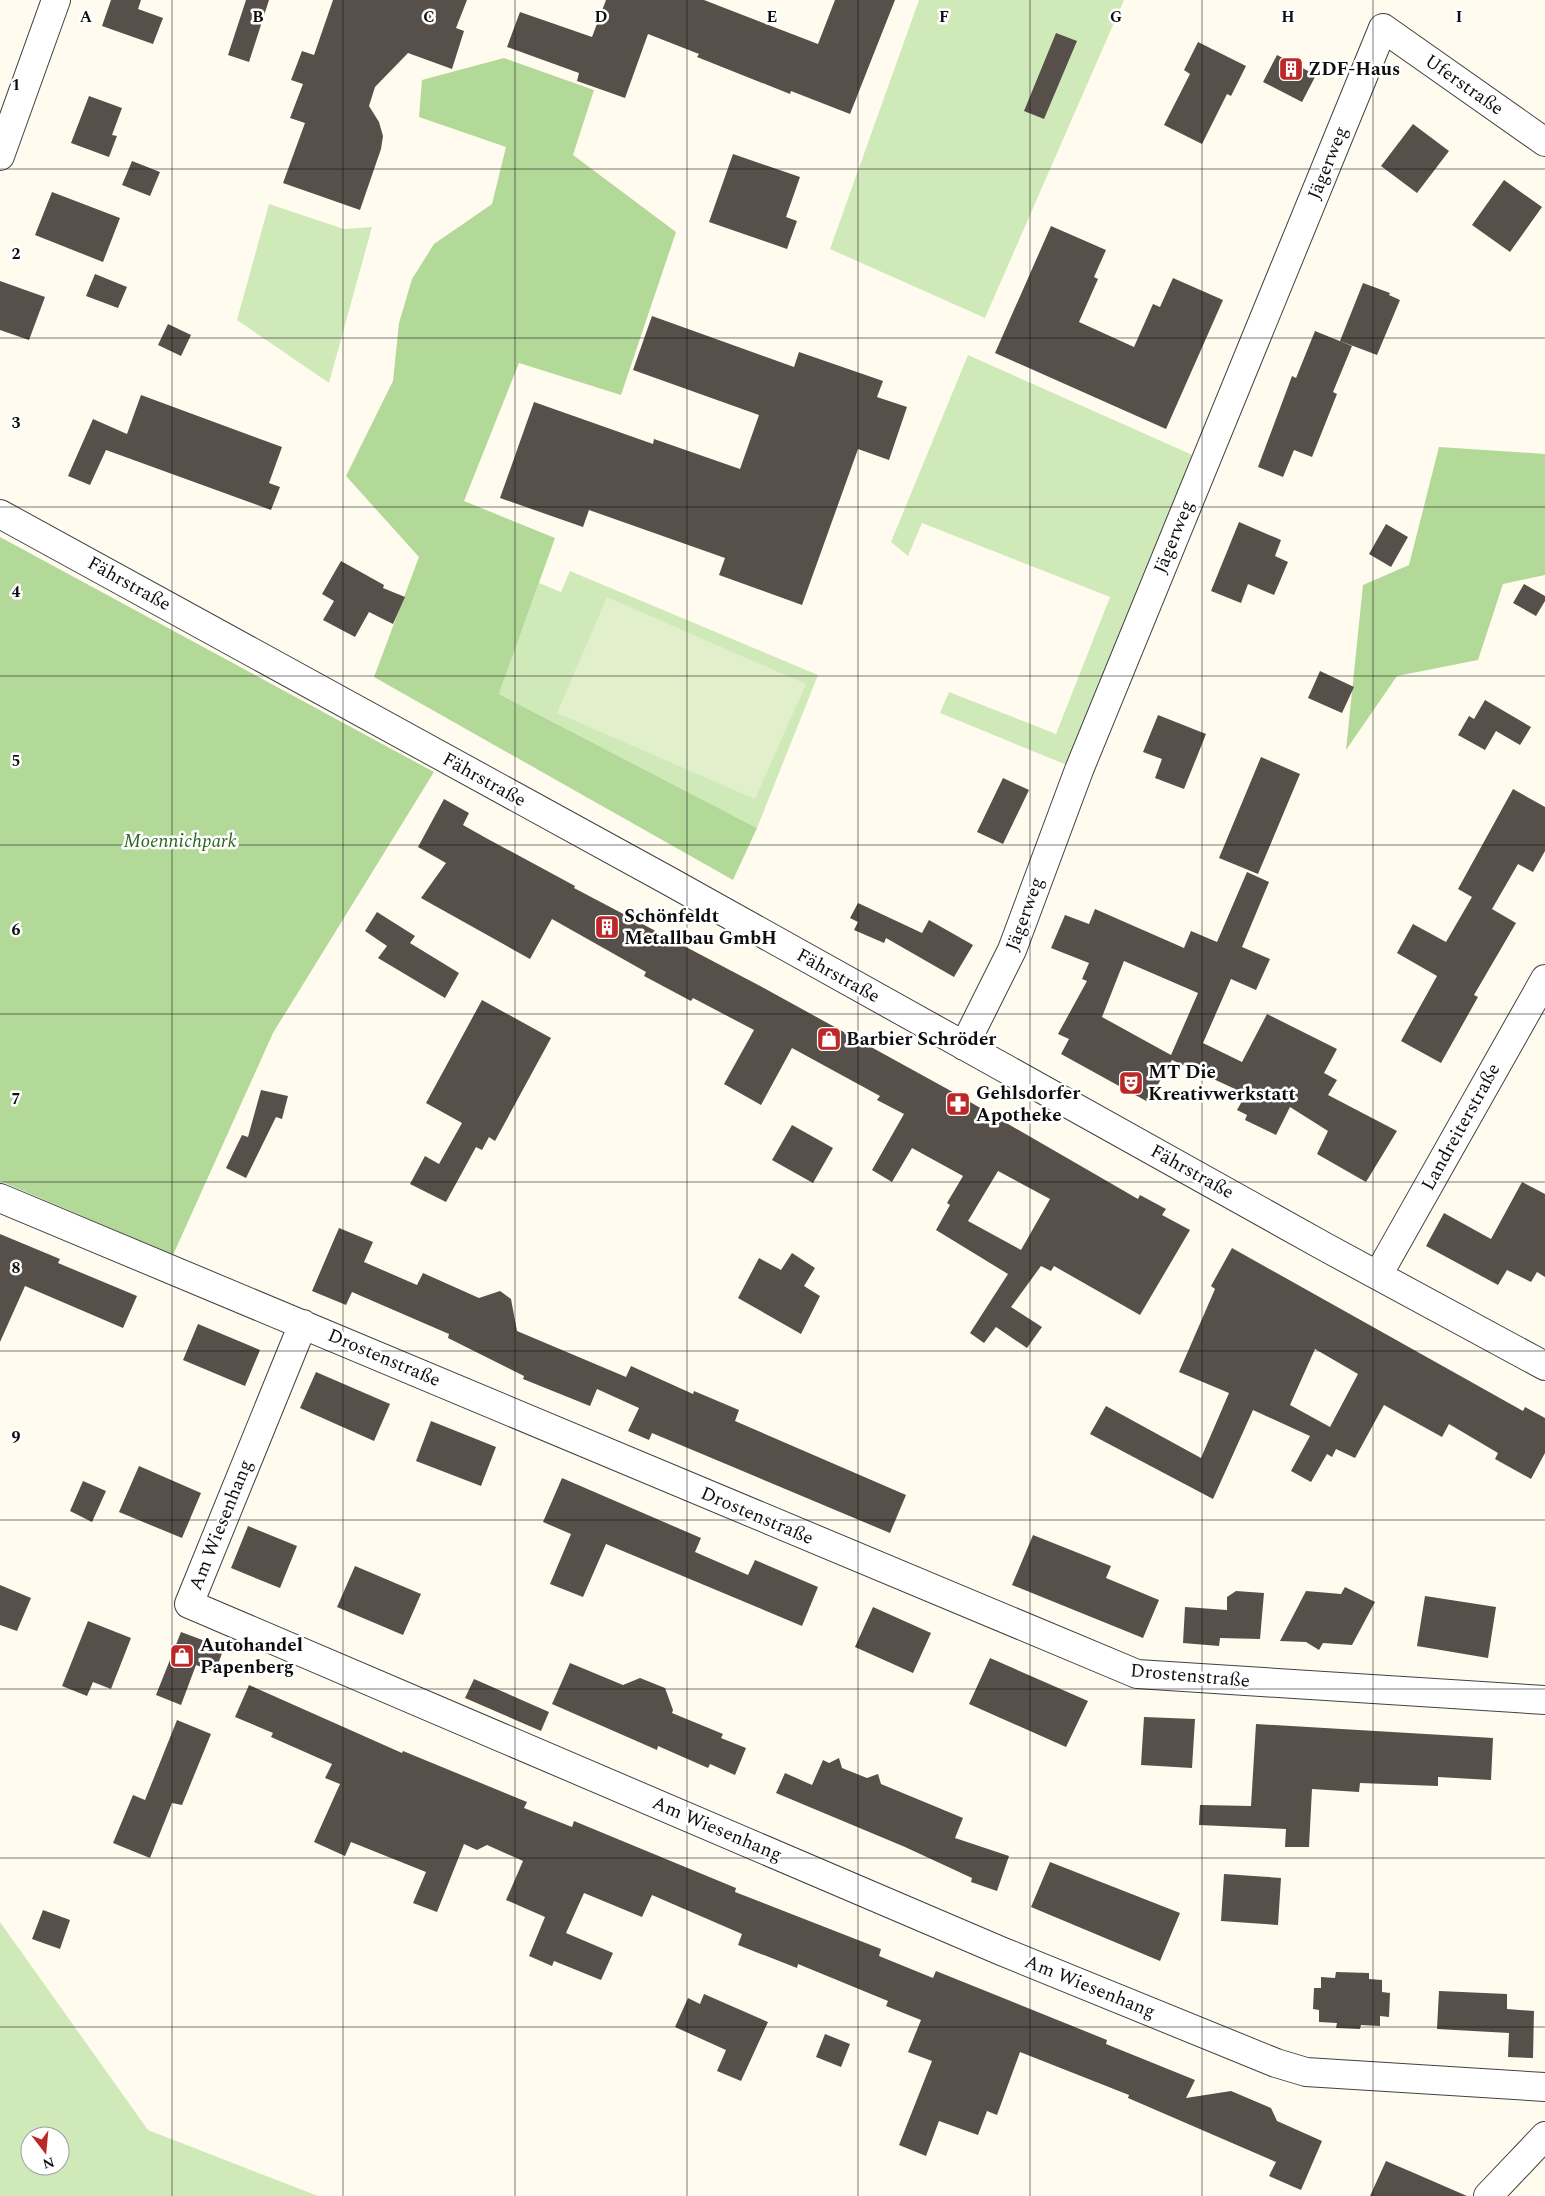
<svg xmlns="http://www.w3.org/2000/svg" width="1545" height="2196" font-family="Spectral,serif">
	<style>
		.green { fill: #d0e9b9; fill-rule: evenodd }
		.forest { fill: #b3d998 }
		.pitch { fill: #e1f0cb }
		.building { fill: #564f4a; fill-rule: evenodd }
		.lines { fill: none; stroke-linecap: round; stroke-linejoin: round }
		.minor-casing { stroke: #414141; stroke-width: 30 }
		.minor { stroke: #fff; stroke-width: 28 }
		.grid { fill: none; stroke: #0e0e0e; stroke-width: 1; stroke-opacity: 0.55 }
		.labels { text-anchor: middle; dominant-baseline: central; stroke-width: 5; stroke-linejoin: round; paint-order: stroke }
		.poi-label { font-size: 19px; font-weight: bold; fill: #0e0e0e; stroke: #fff; text-anchor: start }
		.street-label { font-size: 19px; fill: #0e0e0e; stroke: #fff }
		.park-label { font-size: 19px; font-style: italic; fill: #2a651f; stroke: #fff }
		.grid-label { font-size: 16px; text-anchor: middle; font-weight: bold; fill: #0e0e0e; stroke: #fff; stroke-width: 5; stroke-linejoin: round; paint-order: stroke }
	</style>
	<rect width="100%" height="100%" fill="#fffcef"/>
	<!-- green -->
	<path class="green" d="M 919,0 L 1124,0 L 985,318 L 830,249 Z
		M 269,204 L 344,229 L 372,227 L 329,383 L 237,320 Z
		M 968,355 L 1206,461 L 1079,770 L 940,713 L 949,692 L 1056,734 L 1110,597 L 922,523 L 908,556 L 891,542 Z
		M 570,571 L 818,675 L 757,828 L 499,694 L 539,583 L 561,592 Z
		M 0,1922 L 148,2130 L 318,2196 L 0,2196 ZM 30,2136 L 60,2136 L 60,2166 L 30,2166 Z"/>
	<!-- forest -->
	<path class="forest" d="M 504,58 L 594,90 L 573,155 L 676,232 L 621,395 L 519,363 L 464,501 L 555,538 L 499,694 L 757,828 L 733,880 L 374,677 L 419,557 L 346,476 L 393,381 L 399,323 L 412,279 L 434,244 L 492,204 L 506,147 L 419,117 L 422,80 Z
		M 1439,447 L 1545,454 L 1545,575 L 1503,584 L 1478,660 L 1397,676 L 1346,750 L 1363,585 L 1409,565 Z
		M 0,537 L 434,772 L 273,1033 L 173,1255 L 0,1181 Z"/>
	<!-- pitch -->
	<path class="pitch" d="M 607,597 L 806,684 L 755,799 L 557,713 Z"/>
	<!-- building -->
	<path class="building" d="M 111,0 L 141,0 L 138,9 L 163,18 L 153,44 L 102,26 Z
		M 246,0 L 269,0 L 249,62 L 228,55 Z
		M 333,0 L 467,0 L 456,28 L 464,31 L 452,69 L 408,53 L 375,87 L 369,106 L 379,122 L 383,136 L 381,149 L 360,210 L 283,183 L 305,123 L 290,118 L 303,84 L 291,80 L 302,51 L 314,55 Z
		M 606,0 L 704,0 L 818,44 L 835,0 L 895,0 L 850,114 L 791,91 L 790,94 L 697,57 L 699,54 L 648,34 L 625,98 L 577,81 L 579,73 L 507,47 L 520,12 L 592,37 Z
		M 1056,33 L 1077,41 L 1044,119 L 1024,111 Z
		M 1198,42 L 1246,66 L 1231,96 L 1227,94 L 1202,144 L 1164,125 L 1190,74 L 1184,70 Z
		M 1277,55 L 1316,75 L 1302,102 L 1263,82 Z
		M 89,96 L 122,108 L 112,135 L 117,136 L 109,157 L 71,143 Z
		M 1413,124 L 1449,151 L 1417,193 L 1381,166 Z
		M 733,154 L 800,177 L 786,217 L 797,221 L 787,249 L 709,222 Z
		M 132,161 L 160,172 L 150,196 L 122,185 Z
		M 1504,180 L 1542,207 L 1510,252 L 1472,225 Z
		M 52,192 L 120,218 L 103,262 L 35,235 Z
		M 1051,226 L 1106,250 L 1094,277 L 1098,279 L 1079,322 L 1134,347 L 1153,304 L 1160,307 L 1173,278 L 1223,300 L 1166,429 L 995,353 Z
		M 95,274 L 127,287 L 118,308 L 86,296 Z
		M 0,281 L 45,297 L 29,340 L 0,330 Z
		M 1363,283 L 1390,293 L 1389,295 L 1400,300 L 1377,355 L 1340,341 Z
		M 652,316 L 794,367 L 799,352 L 883,381 L 877,397 L 907,407 L 889,460 L 858,449 L 802,605 L 719,575 L 725,558 L 589,510 L 583,527 L 500,498 L 534,402 L 653,444 L 654,439 L 740,469 L 759,415 L 633,370 Z
		M 168,324 L 191,335 L 181,356 L 158,345 Z
		M 1315,331 L 1352,346 L 1333,392 L 1337,394 L 1312,457 L 1294,450 L 1283,477 L 1258,467 L 1292,376 L 1296,378 Z
		M 141,395 L 282,447 L 269,483 L 280,487 L 271,510 L 106,450 L 90,485 L 68,476 L 93,419 L 127,434 Z
		M 1239,522 L 1281,540 L 1275,556 L 1288,562 L 1274,595 L 1248,584 L 1241,603 L 1211,591 Z
		M 1386,524 L 1408,537 L 1391,567 L 1369,554 Z
		M 341,561 L 384,585 L 383,588 L 405,597 L 393,624 L 369,612 L 355,637 L 323,620 L 334,601 L 322,594 Z
		M 1524,584 L 1545,596 L 1545,601 L 1536,616 L 1513,603 Z
		M 1320,671 L 1354,687 L 1342,713 L 1308,698 Z
		M 1485,700 L 1531,727 L 1520,745 L 1496,731 L 1485,750 L 1458,735 L 1469,716 L 1474,719 Z
		M 1158,715 L 1206,734 L 1184,789 L 1155,778 L 1162,759 L 1143,752 Z
		M 1261,757 L 1300,774 L 1258,874 L 1219,858 Z
		M 1003,778 L 1029,790 L 1003,844 L 977,832 Z
		M 1513,789 L 1545,807 L 1545,851 L 1533,872 L 1518,864 L 1492,909 L 1516,923 L 1474,995 L 1478,997 L 1441,1063 L 1401,1041 L 1437,976 L 1397,953 L 1413,924 L 1446,942 L 1472,897 L 1458,889 Z
		M 444,799 L 469,813 L 463,825 L 486,838 L 575,886 L 574,888 L 762,987 L 951,1091 L 1138,1199 L 1140,1195 L 1166,1209 L 1162,1215 L 1190,1230 L 1140,1315 L 1054,1266 L 1051,1271 L 1041,1266 L 1011,1307 L 1042,1327 L 1027,1348 L 996,1327 L 984,1343 L 970,1333 L 1008,1274 L 936,1230 L 950,1205 L 947,1203 L 963,1176 L 912,1148 L 892,1182 L 872,1170 L 904,1114 L 877,1100 L 880,1096 L 792,1048 L 761,1105 L 724,1084 L 754,1030 L 693,998 L 691,1001 L 644,976 L 646,972 L 552,919 L 530,959 L 421,898 L 446,863 L 418,847 ZM 998,1171 L 1050,1199 L 1021,1250 L 968,1221 Z
		M 1247,872 L 1269,882 L 1242,947 L 1270,959 L 1256,990 L 1231,979 L 1203,1043 L 1242,1062 L 1267,1014 L 1337,1049 L 1324,1073 L 1337,1080 L 1328,1095 L 1397,1131 L 1366,1182 L 1317,1154 L 1328,1131 L 1290,1107 L 1276,1135 L 1245,1120 L 1247,1115 L 1237,1110 L 1246,1094 L 1172,1060 L 1148,1102 L 1061,1054 L 1069,1039 L 1058,1034 L 1087,981 L 1082,979 L 1089,963 L 1051,948 L 1065,915 L 1089,924 L 1095,909 L 1184,948 L 1191,931 L 1217,942 ZM 1124,961 L 1198,993 L 1171,1055 L 1102,1017 Z
		M 858,903 L 922,933 L 929,920 L 973,945 L 954,977 L 886,938 L 884,943 L 854,930 L 858,922 L 850,918 Z
		M 377,912 L 415,936 L 410,943 L 459,973 L 445,998 L 378,958 L 387,946 L 365,931 Z
		M 482,1000 L 551,1038 L 495,1141 L 489,1137 L 482,1150 L 476,1147 L 446,1202 L 410,1184 L 425,1156 L 439,1164 L 462,1123 L 426,1103 Z
		M 261,1090 L 288,1096 L 282,1119 L 276,1117 L 246,1178 L 226,1168 L 242,1135 L 248,1137 Z
		M 792,1125 L 833,1148 L 813,1183 L 772,1160 Z
		M 1522,1182 L 1545,1194 L 1545,1277 L 1537,1272 L 1531,1282 L 1507,1270 L 1498,1285 L 1426,1246 L 1444,1213 L 1491,1239 Z
		M 339,1228 L 373,1242 L 364,1262 L 417,1285 L 423,1273 L 479,1298 L 500,1291 L 511,1299 L 517,1331 L 626,1377 L 631,1366 L 693,1394 L 694,1391 L 739,1410 L 735,1421 L 906,1495 L 890,1533 L 652,1433 L 649,1440 L 628,1431 L 639,1408 L 597,1389 L 590,1406 L 523,1379 L 524,1376 L 448,1338 L 449,1334 L 352,1292 L 346,1305 L 312,1291 Z
		M 0,1234 L 60,1259 L 58,1263 L 137,1296 L 123,1328 L 25,1286 L 0,1342 Z
		M 1232,1248 L 1523,1411 L 1525,1407 L 1545,1418 L 1545,1453 L 1531,1479 L 1495,1459 L 1498,1453 L 1449,1424 L 1442,1437 L 1384,1405 L 1355,1458 L 1336,1449 L 1332,1457 L 1327,1454 L 1311,1482 L 1291,1471 L 1310,1436 L 1253,1410 L 1213,1499 L 1090,1434 L 1106,1406 L 1201,1458 L 1229,1393 L 1179,1372 L 1215,1289 L 1211,1286 ZM 1315,1349 L 1358,1374 L 1330,1427 L 1290,1405 Z
		M 792,1253 L 815,1268 L 804,1286 L 820,1296 L 801,1334 L 738,1298 L 759,1258 L 781,1270 Z
		M 198,1324 L 260,1350 L 245,1386 L 183,1360 Z
		M 316,1372 L 390,1404 L 374,1441 L 300,1408 Z
		M 431,1421 L 496,1447 L 481,1486 L 416,1461 Z
		M 139,1466 L 201,1493 L 182,1538 L 119,1512 Z
		M 562,1478 L 701,1538 L 695,1552 L 748,1575 L 755,1560 L 818,1587 L 802,1626 L 606,1544 L 583,1597 L 550,1584 L 571,1534 L 543,1522 Z
		M 83,1481 L 106,1491 L 92,1522 L 70,1511 Z
		M 248,1526 L 297,1546 L 280,1588 L 231,1568 Z
		M 1033,1535 L 1111,1566 L 1106,1578 L 1159,1600 L 1143,1638 L 1012,1585 Z
		M 355,1566 L 421,1594 L 403,1635 L 337,1607 Z
		M 0,1585 L 31,1598 L 17,1631 L 0,1625 Z
		M 1345,1587 L 1375,1602 L 1352,1645 L 1323,1643 L 1319,1650 L 1306,1642 L 1280,1641 L 1306,1591 L 1341,1594 Z
		M 1236,1591 L 1264,1593 L 1260,1639 L 1220,1638 L 1219,1646 L 1183,1643 L 1185,1607 L 1227,1610 L 1227,1597 Z
		M 1425,1596 L 1496,1607 L 1488,1658 L 1417,1646 Z
		M 873,1607 L 931,1633 L 913,1673 L 855,1647 Z
		M 88,1621 L 131,1638 L 111,1689 L 93,1682 L 87,1696 L 62,1686 Z
		M 181,1632 L 224,1648 L 215,1672 L 196,1665 L 181,1705 L 156,1695 Z
		M 990,1658 L 1088,1701 L 1066,1747 L 969,1704 Z
		M 570,1663 L 623,1685 L 640,1678 L 665,1688 L 673,1710 L 672,1713 L 723,1734 L 721,1738 L 746,1748 L 735,1775 L 710,1764 L 708,1768 L 658,1746 L 657,1750 L 552,1704 Z
		M 474,1679 L 549,1712 L 541,1731 L 465,1698 Z
		M 249,1685 L 402,1753 L 403,1751 L 527,1802 L 524,1808 L 572,1827 L 574,1821 L 736,1888 L 735,1892 L 881,1949 L 879,1956 L 933,1978 L 936,1971 L 1107,2040 L 1106,2044 L 1195,2080 L 1186,2098 L 1231,2091 L 1271,2108 L 1277,2121 L 1322,2141 L 1301,2190 L 1269,2176 L 1276,2162 L 1128,2098 L 1129,2095 L 1020,2052 L 997,2115 L 987,2111 L 978,2135 L 939,2121 L 926,2156 L 899,2145 L 932,2061 L 908,2052 L 921,2020 L 886,2006 L 888,2001 L 798,1964 L 797,1968 L 738,1945 L 742,1934 L 652,1895 L 642,1917 L 584,1893 L 566,1933 L 613,1953 L 601,1980 L 554,1961 L 552,1966 L 529,1956 L 545,1917 L 506,1900 L 523,1861 L 487,1845 L 477,1850 L 464,1844 L 437,1912 L 413,1903 L 426,1872 L 351,1842 L 345,1856 L 314,1842 L 340,1784 L 325,1778 L 332,1764 L 271,1737 L 273,1733 L 235,1717 Z
		M 1144,1717 L 1195,1719 L 1192,1768 L 1141,1765 Z
		M 177,1720 L 211,1734 L 182,1805 L 172,1803 L 150,1858 L 113,1843 L 133,1795 L 145,1800 Z
		M 1256,1724 L 1493,1738 L 1491,1780 L 1438,1777 L 1438,1786 L 1360,1783 L 1359,1792 L 1312,1789 L 1309,1847 L 1285,1847 L 1286,1829 L 1199,1825 L 1200,1805 L 1251,1806 Z
		M 839,1758 L 842,1768 L 867,1778 L 878,1774 L 881,1784 L 963,1818 L 955,1838 L 1009,1856 L 997,1891 L 971,1882 L 972,1878 L 905,1847 L 776,1793 L 785,1773 L 812,1785 L 823,1760 L 829,1763 Z
		M 1050,1862 L 1180,1913 L 1160,1961 L 1031,1907 Z
		M 1224,1874 L 1281,1878 L 1278,1925 L 1221,1921 Z
		M 43,1910 L 70,1920 L 60,1949 L 32,1939 Z
		M 1336,1972 L 1369,1973 L 1369,1979 L 1382,1980 L 1382,1992 L 1390,1993 L 1389,2017 L 1380,2016 L 1380,2026 L 1361,2025 L 1360,2029 L 1336,2028 L 1337,2023 L 1319,2022 L 1319,2010 L 1313,2009 L 1314,1988 L 1321,1988 L 1321,1977 L 1335,1978 Z
		M 1439,1991 L 1507,1994 L 1507,2009 L 1534,2011 L 1533,2058 L 1508,2057 L 1509,2033 L 1437,2029 Z
		M 704,1994 L 768,2022 L 741,2081 L 717,2071 L 726,2050 L 675,2027 L 688,1998 L 700,2004 Z
		M 825,2034 L 850,2044 L 841,2067 L 816,2057 Z
		M 1386,2161 L 1414,2173 L 1467,2196 L 1370,2196 Z"/>
	<g class="lines">
		<defs>
			<path id="minor" d="M 0,156 L 56,0
				M 0,514 L 669,881 L 1327,1248 L 1545,1366
				M 964,1046 L 1012,950 L 1079,770 L 1383,28 L 1545,142
				M 0,1198 L 1137,1674 L 1545,1700
				M 1378,1275 L 1545,979
				M 303,1324 L 189,1604 L 1001,1951 L 1276,2063 L 1306,2072 L 1545,2087
				M 1488,2196 L 1545,2136"/>
		</defs>
		<!-- minor casing -->
		<use href="#minor" class="minor-casing"/>
		<!-- minor -->
		<use href="#minor" class="minor"/>
	</g>
	<!-- grid -->
	<path class="grid" d="M 172,0 L 172,2196M 343,0 L 343,2196M 515,0 L 515,2196M 687,0 L 687,2196M 858,0 L 858,2196M 1030,0 L 1030,2196M 1202,0 L 1202,2196M 1373,0 L 1373,2196M 0,169 L 1545,169M 0,338 L 1545,338M 0,507 L 1545,507M 0,676 L 1545,676M 0,845 L 1545,845M 0,1014 L 1545,1014M 0,1182 L 1545,1182M 0,1351 L 1545,1351M 0,1520 L 1545,1520M 0,1689 L 1545,1689M 0,1858 L 1545,1858M 0,2027 L 1545,2027"/>
	<!-- icons -->
	<defs>
		<symbol id="building-square" viewBox="-11 -11 22 22"><rect x="-9" y="-9" width="18" height="18" rx="4" fill="#bc2728" stroke="#fff"/><path d="M-4-6H4V6H1V3H-1V6H-4ZM-2.5-4.3h1.7v1.8h-1.7ZM.8-4.3h1.7v1.8H.8ZM-2.5-1h1.7V.8h-1.7ZM.8-1h1.7V.8H.8Z" fill="#fff"/></symbol>
		<symbol id="shop-square" viewBox="-11 -11 22 22"><rect x="-9" y="-9" width="18" height="18" rx="4" fill="#bc2728" stroke="#fff"/><path d="M-5-2.5h2.3a2.7 3.5 0 0 1 5.4 0H5L5.5 6h-11ZM-1.5-2.5h3a1.5 2.3 0 0 0-3 0Z" fill="#fff"/></symbol>
		<symbol id="theatre-square" viewBox="-11 -11 22 22"><rect x="-9" y="-9" width="18" height="18" rx="4" fill="#bc2728" stroke="#fff"/><path d="M-5-5.5Q0-4 5-5.5V0Q5 5 0 6Q-5 5-5 0ZM-3.3-2.5H-1v1.5H-3.3ZM1-2.5H3.3v1.5H1ZM-2.8 1Q0 5.5 2.8 1Z" fill="#fff"/></symbol>
		<symbol id="pharmacy-square" viewBox="-11 -11 22 22"><rect x="-9" y="-9" width="18" height="18" rx="4" fill="#bc2728" stroke="#fff"/><path d="M-2-6h4v4h4v4h-4v4h-4v-4h-4v-4h4Z" fill="#fff"/></symbol>
	</defs>
	<g fill-rule="evenodd">
		<use href="#building-square" x="1277" y="55" width="28" height="28"/>
		<use href="#building-square" x="593" y="913" width="28" height="28"/>
		<use href="#shop-square" x="815" y="1025" width="28" height="28"/>
		<use href="#theatre-square" x="1117" y="1069" width="28" height="28"/>
		<use href="#pharmacy-square" x="944" y="1090" width="28" height="28"/>
		<use href="#shop-square" x="168" y="1642" width="28" height="28"/>
	</g>
	<g class="labels">
		<!-- poi labels -->
		<g class="poi-label">
			<text x="1308" y="69">ZDF-Haus</text>
			<text x="624" y="916">Schönfeldt<tspan x="624" dy="22">Metallbau GmbH</tspan></text>
			<text x="846" y="1039">Barbier Schröder</text>
			<text x="1148" y="1072">MT Die<tspan x="1148" dy="22">Kreativwerkstatt</tspan></text>
			<text x="976" y="1093">Gehlsdorfer<tspan x="976" dy="22">Apotheke</tspan></text>
			<text x="200" y="1645">Autohandel<tspan x="200" dy="22">Papenberg</tspan></text>
		</g>
		<!-- street labels -->
		<g class="street-label">
			<text transform="translate(1464 85) rotate(35)">Uferstraße</text>
			<text transform="translate(1328 163) rotate(-68)">Jägerweg</text>
			<text transform="translate(1174 537) rotate(-68)">Jägerweg</text>
			<text transform="translate(129 584) rotate(29)">Fährstraße</text>
			<text transform="translate(484 780) rotate(29)">Fährstraße</text>
			<text transform="translate(1025 914) rotate(-70)">Jägerweg</text>
			<text transform="translate(838 976) rotate(29)">Fährstraße</text>
			<text transform="translate(1461 1127) rotate(-61)">Landreiterstraße</text>
			<text transform="translate(1192 1172) rotate(29)">Fährstraße</text>
			<text transform="translate(384 1358) rotate(23)">Drostenstraße</text>
			<text transform="translate(757 1516) rotate(23)">Drostenstraße</text>
			<text transform="translate(221 1525) rotate(-68)">Am Wiesenhang</text>
			<text transform="translate(1190 1676) rotate(5)">Drostenstraße</text>
			<text transform="translate(717 1829) rotate(23)">Am Wiesenhang</text>
			<text transform="translate(1090 1987) rotate(22)">Am Wiesenhang</text>
		</g>
		<!-- park labels -->
		<g class="park-label">
			<text x="180" y="841">Moennichpark</text>
		</g>
	</g>
	<g class="grid-label">
		<text x="86" y="22">A</text>
		<text x="258" y="22">B</text>
		<text x="429" y="22">C</text>
		<text x="601" y="22">D</text>
		<text x="772" y="22">E</text>
		<text x="944" y="22">F</text>
		<text x="1116" y="22">G</text>
		<text x="1288" y="22">H</text>
		<text x="1459" y="22">I</text>
		<text x="16" y="90">1</text>
		<text x="16" y="259">2</text>
		<text x="16" y="428">3</text>
		<text x="16" y="597">4</text>
		<text x="16" y="766">5</text>
		<text x="16" y="935">6</text>
		<text x="16" y="1104">7</text>
		<text x="16" y="1273">8</text>
		<text x="16" y="1442">9</text>
	</g>
	<!-- north arrow -->
	<g transform="translate(45 2151) rotate(164)"><circle r="24" fill="#ffffff" stroke="#9f9f9f"/>
	<path d="M0-4L9 19L0 12L-9 19Z" fill="#bc2728"/>
	<text y="-8" font-size="14" font-weight="bold" text-anchor="middle" fill="#0e0e0e">N</text>
	</g>
</svg>
